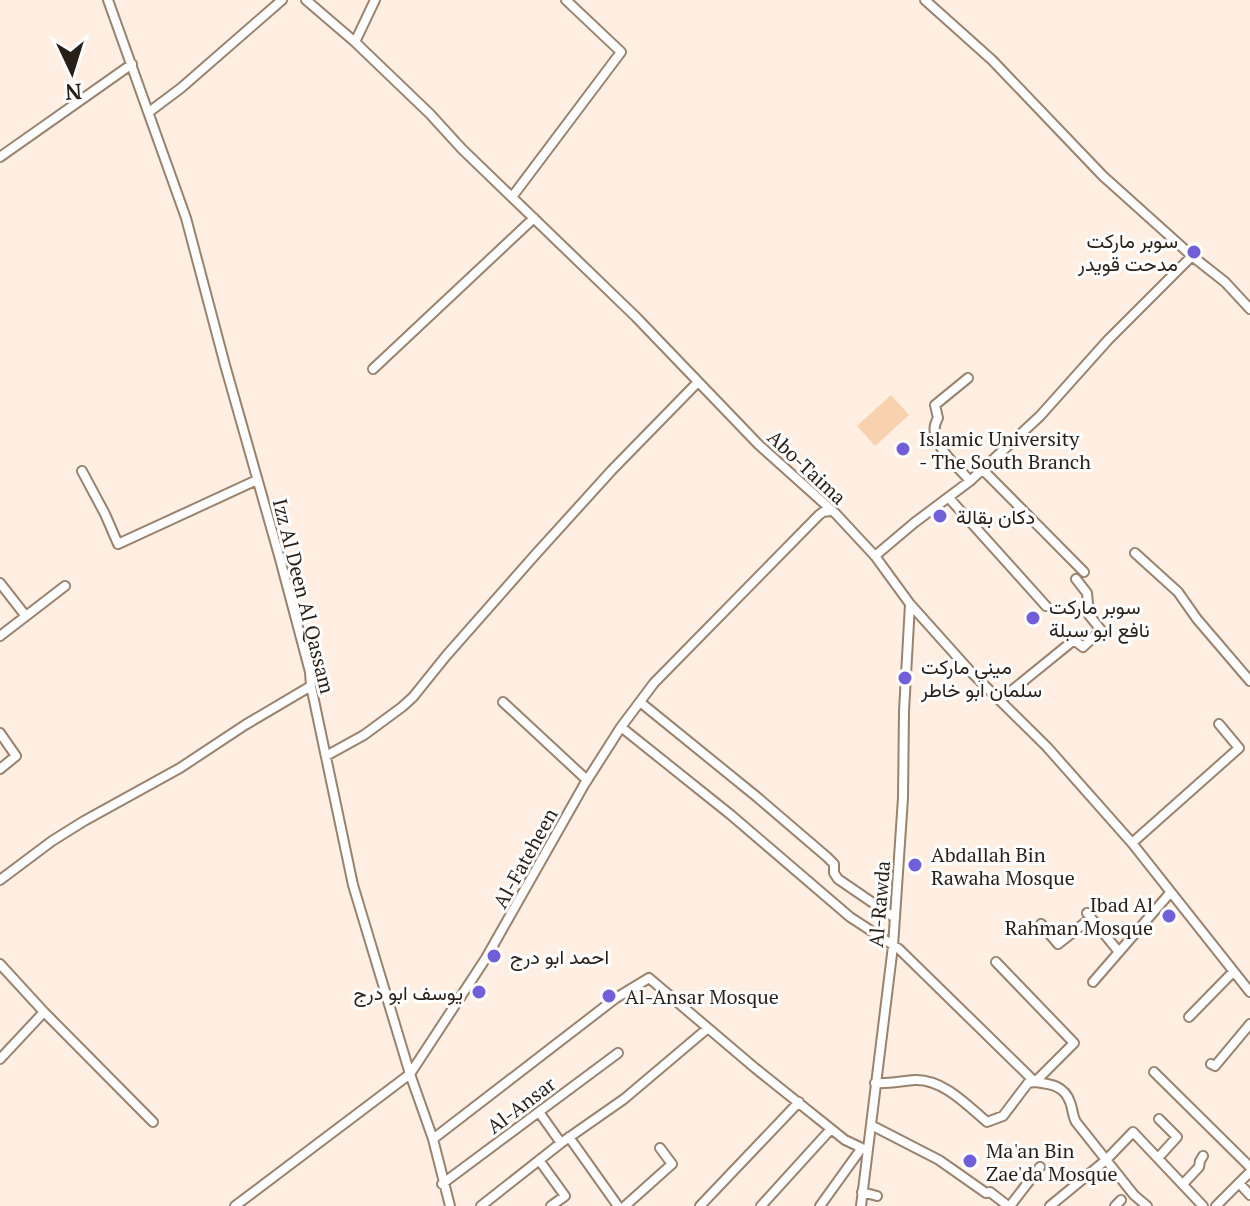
<svg xmlns="http://www.w3.org/2000/svg" width="1250" height="1206" font-family="'PT Serif',Vazirmatn,serif">
	<style>
		.green { fill: #f8d2af }
		.lines { fill: none; stroke-linecap: round; stroke-linejoin: round }
		.minor-casing { stroke: #99826e; stroke-width: 12 }
		.minor { stroke: #fff; stroke-width: 8 }
		.poi-dot { fill: #715fd9; stroke: #fff; stroke-width: 3 }
		.labels { text-anchor: middle; dominant-baseline: central; stroke-width: 6; stroke-linejoin: round; paint-order: stroke }
		.poi-label { font-size: 20px; fill: #281f17; stroke: #fff; text-anchor: start }
		.street-label { font-size: 20px; fill: #281f17; stroke: #fff }
	</style>
	<rect width="100%" height="100%" fill="#ffefe2"/>
	<!-- green -->
	<path class="green" d="M 891,395 L 909,415 L 875,446 L 857,426 Z"/>
	<g class="lines">
		<defs>
			<path id="minor" d="M 108,0 L 186,218 L 225,365 L 280,559 L 310,672 L 311,686 L 353,885 L 410,1074 L 433,1139 L 450,1206
				M 306,0 L 355,42 L 430,114 L 462,149 L 636,317 L 758,444 L 836,514 L 875,556 L 910,604 L 970,671 L 1047,747 L 1132,843 L 1250,992
				M 925,0 L 992,60 L 1103,176 L 1192,256 L 1225,282 L 1250,309
				M 355,42 L 375,0
				M 149,112 L 181,88 L 282,0
				M 0,157 L 132,64
				M 512,197 L 621,52 L 566,0
				M 373,369 L 534,218
				M 968,378 L 935,405 L 938,418 C 924,440 956,464 970,481
				M 982,469 L 1084,572
				M 82,471 L 105,514 L 118,544 L 257,480
				M 949,498 L 1046,606
				M 1135,553 L 1178,592 L 1197,619 L 1250,681
				M 875,556 L 914,523 L 970,481 L 1040,416 L 1108,340 L 1192,256
				M 0,583 L 25,615
				M 0,636 L 65,586
				M 1000,700 L 1074,640 L 1083,647 L 1101,630 L 1089,615 L 1087,593 L 1076,579
				M 503,702 L 587,780
				M 640,702 L 757,797 L 827,857 L 834,864 L 834,873 L 838,879 L 895,918
				M 621,727 L 731,815 L 850,917 L 899,949 L 1035,1082 C 1050,1084 1064,1085 1070,1102 C 1073,1109 1072,1115 1076,1122 L 1134,1195 L 1147,1206
				M 0,733 L 16,756 L 0,769
				M 326,756 L 364,735 L 402,707 L 413,697 L 446,656 L 535,555 L 612,470 L 698,382
				M 1132,843 L 1239,748 L 1219,724
				M 0,880 L 52,841 L 84,821 L 180,768 L 245,725 L 311,686
				M 1087,913 L 1119,952
				M 1041,924 L 1058,944 L 1091,918
				M 0,964 L 44,1012 L 153,1122
				M 1093,982 L 1170,893
				M 1189,1017 L 1233,972
				M 0,1059 L 44,1012
				M 1211,1064 L 1215,1066 L 1250,1024
				M 1154,1072 L 1250,1167
				M 875,1083 C 889,1084 901,1081 915,1080 C 943,1079 967,1105 987,1122 L 1003,1116 L 1028,1083 L 1035,1082 L 1074,1043 L 996,962
				M 539,1112 L 561,1143
				M 871,1125 L 939,1160 L 986,1193 L 990,1192 L 1008,1206
				M 569,1137 L 618,1206
				M 433,1139 L 616,998 L 649,978 L 755,1068 L 845,1140 L 866,1150
				M 1158,1158 L 1177,1137 L 1159,1119
				M 539,1160 L 565,1196 L 551,1206
				M 1239,1183 L 1250,1195
				M 442,1184 L 618,1053
				M 1183,1184 L 1199,1167 L 1200,1161 L 1203,1156
				M 862,1192 L 877,1196
				M 235,1206 L 410,1074 L 486,958 L 584,785 L 621,727 L 654,683 L 819,515 L 823,512 L 830,511
				M 481,1206 L 561,1143 L 624,1099 L 708,1028
				M 625,1206 L 672,1164 L 660,1148
				M 700,1206 L 799,1102
				M 761,1206 L 831,1129
				M 820,1206 L 861,1149
				M 861,1206 L 893,946 L 903,798 L 904,711 L 910,604
				M 1010,1206 L 1040,1167
				M 1050,1206 L 1106,1160 L 1133,1132 L 1203,1206
				M 1115,1206 L 1121,1200
				M 1216,1206 L 1250,1172"/>
		</defs>
		<!-- minor casing -->
		<use href="#minor" class="minor-casing"/>
		<!-- minor -->
		<use href="#minor" class="minor"/>
	</g>
	<!-- markers -->
	<g class="poi-dot">
		<circle cx="1194" cy="252" r="8"/>
		<circle cx="903" cy="449" r="8"/>
		<circle cx="940" cy="516" r="8"/>
		<circle cx="1033" cy="618" r="8"/>
		<circle cx="905" cy="678" r="8"/>
		<circle cx="915" cy="865" r="8"/>
		<circle cx="1169" cy="916" r="8"/>
		<circle cx="494" cy="956" r="8"/>
		<circle cx="479" cy="992" r="8"/>
		<circle cx="609" cy="996" r="8"/>
		<circle cx="970" cy="1161" r="8"/>
	</g>
	<g class="labels">
		<!-- poi labels -->
		<g class="poi-label">
			<text x="1178" y="240" text-anchor="end">سوبر ماركت<tspan x="1178" dy="23">مدحت قويدر</tspan></text>
			<text x="919" y="438">Islamic University<tspan x="919" dy="23">- The South Branch</tspan></text>
			<text x="956" y="516">دكان بقالة</text>
			<text x="1049" y="606">سوبر ماركت<tspan x="1049" dy="23">نافع ابو سبلة</tspan></text>
			<text x="921" y="666">ميني ماركت<tspan x="921" dy="23">سلمان ابو خاطر</tspan></text>
			<text x="931" y="854">Abdallah Bin<tspan x="931" dy="23">Rawaha Mosque</tspan></text>
			<text x="1153" y="904" text-anchor="end">Ibad Al<tspan x="1153" dy="23">Rahman Mosque</tspan></text>
			<text x="510" y="956">احمد ابو درج</text>
			<text x="463" y="992" text-anchor="end">يوسف ابو درج</text>
			<text x="625" y="996">Al-Ansar Mosque</text>
			<text x="986" y="1150">Ma'an Bin<tspan x="986" dy="23">Zae'da Mosque</tspan></text>
		</g>
		<!-- street labels -->
		<g class="street-label">
			<text transform="translate(807 467) rotate(43)">Abo-Taima</text>
			<text transform="translate(304 596) rotate(76)">Izz Al Deen Al Qassam</text>
			<text transform="translate(525 858) rotate(-61)">Al-Fateheen</text>
			<text transform="translate(879 904) rotate(-85)">Al-Rawda</text>
			<text transform="translate(521 1105) rotate(-37)">Al-Ansar</text>
		</g>
	</g>
	<!-- north arrow -->
	<g transform="translate(72 72) rotate(176)" stroke="#ffffff" stroke-width="6" paint-order="stroke">
	<path d="M0-6L14 30L0 20L-14 30Z" fill="#281f17"/>
	<text y="-12" font-size="22" font-weight="bold" text-anchor="middle" fill="#281f17">N</text>
	</g>
</svg>
